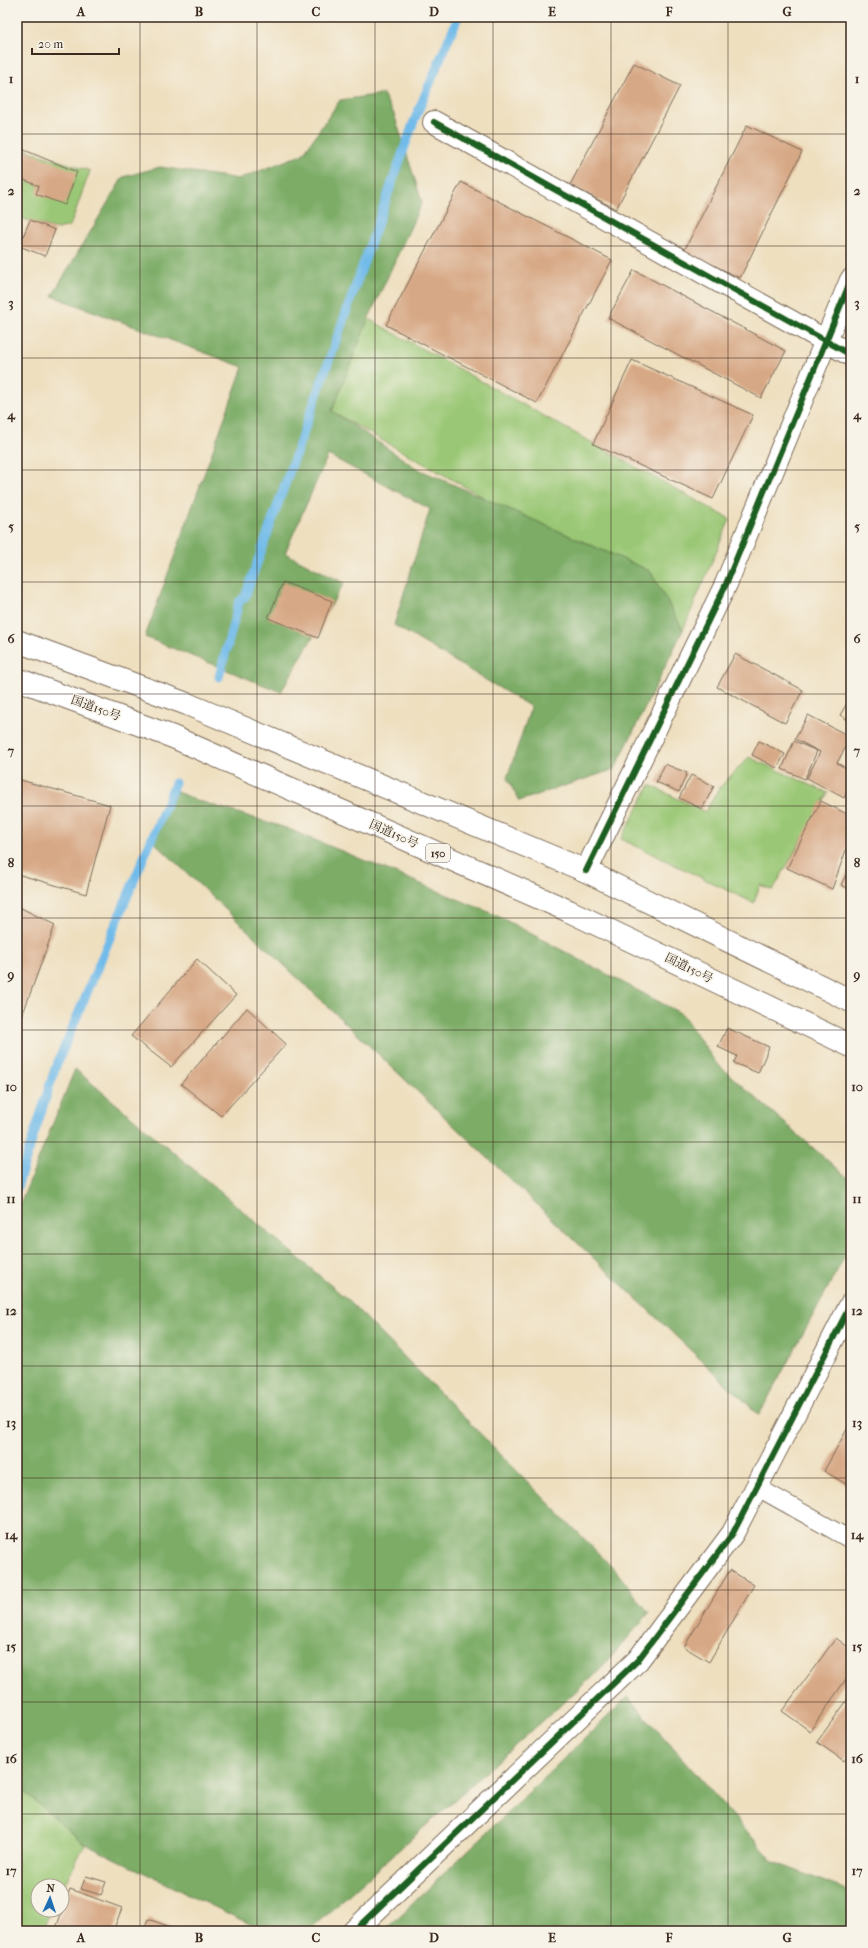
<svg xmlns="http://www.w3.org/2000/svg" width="868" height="1948" font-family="'IM FELL French Canon','Noto Serif JP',serif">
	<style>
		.green { fill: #9ac775; stroke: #6a784a }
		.forest { fill: #7bac66; stroke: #5b6b42 }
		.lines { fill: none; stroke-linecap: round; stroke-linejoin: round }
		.stream { stroke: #71bbea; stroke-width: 9 }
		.building { fill: #d7a885 }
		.service-casing { stroke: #7a6956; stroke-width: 19 }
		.minor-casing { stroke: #7a6956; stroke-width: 24 }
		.tertiary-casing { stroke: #7a6956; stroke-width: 24 }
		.trunk-casing { stroke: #7a6956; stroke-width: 24 }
		.service { stroke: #fff; stroke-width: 17 }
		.minor { stroke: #fff; stroke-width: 22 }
		.tertiary { stroke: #fff; stroke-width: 22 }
		.trunk { stroke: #fff; stroke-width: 22 }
		.cycleway-casing { stroke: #f7f3e8; stroke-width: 8 }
		.cycleway { stroke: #1b5e20; stroke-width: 6 }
		.grid { fill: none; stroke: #3b2a1e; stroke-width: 1; stroke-opacity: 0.55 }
		.labels { text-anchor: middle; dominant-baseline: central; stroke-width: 3; stroke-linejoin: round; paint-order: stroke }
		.shield { fill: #f7f3e8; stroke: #73665b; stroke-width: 1 }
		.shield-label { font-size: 11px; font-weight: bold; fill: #3b2a1e }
		.street-label { font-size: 12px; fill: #3b2a1e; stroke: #f7f3e8 }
		.neatline { fill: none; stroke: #3b2a1e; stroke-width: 1.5 }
		.grid-label { font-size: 13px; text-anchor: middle; font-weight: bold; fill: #3b2a1e }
	</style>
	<rect width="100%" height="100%" fill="#f7f3e8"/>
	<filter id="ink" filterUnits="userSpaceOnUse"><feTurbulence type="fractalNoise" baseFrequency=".025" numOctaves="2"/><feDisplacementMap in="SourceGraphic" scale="8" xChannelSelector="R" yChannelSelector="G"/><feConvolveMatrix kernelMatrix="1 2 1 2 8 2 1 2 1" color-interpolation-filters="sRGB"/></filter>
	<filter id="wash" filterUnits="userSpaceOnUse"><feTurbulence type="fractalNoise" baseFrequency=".012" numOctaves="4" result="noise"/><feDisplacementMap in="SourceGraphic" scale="16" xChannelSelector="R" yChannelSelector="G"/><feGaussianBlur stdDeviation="0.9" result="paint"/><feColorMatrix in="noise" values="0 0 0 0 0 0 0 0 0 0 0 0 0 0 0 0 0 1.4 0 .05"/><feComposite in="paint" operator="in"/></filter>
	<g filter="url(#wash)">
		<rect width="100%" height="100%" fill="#eedfbf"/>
		<!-- green -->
		<path class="green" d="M 17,147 L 90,171 L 70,226 L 57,229 L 17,217 Z
			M 365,317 L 730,519 L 683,630 L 650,571 L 492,502 L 332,412 Z
			M 749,757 L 828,793 L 773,890 L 760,885 L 754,903 L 621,839 L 650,785 L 705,812 L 720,787 Z
			M 17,1786 L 85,1844 L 62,1889 L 62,1886 L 38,1886 L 38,1910 L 52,1910 L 41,1931 L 17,1931 Z"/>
		<!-- forest -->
		<path class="forest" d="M 383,94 L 394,114 L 422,202 L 367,322 L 332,411 L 418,469 L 650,571 L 683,630 L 615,769 L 519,801 L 507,778 L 531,707 L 394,625 L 430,509 L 328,455 L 285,553 L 344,583 L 281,692 L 145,637 L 243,367 L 52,296 L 123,177 L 160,167 L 239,179 L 303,154 L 340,100 Z
			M 172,790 L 199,801 L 286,828 L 496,915 L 682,1014 L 716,1063 L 851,1181 L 851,1245 L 759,1415 L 151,839 Z
			M 75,1069 L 348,1300 L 616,1571 L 649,1613 L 602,1668 L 308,1931 L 264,1931 L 85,1844 L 17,1786 L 17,1212 Z
			M 628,1697 L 774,1862 L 851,1892 L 851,1931 L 384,1931 Z"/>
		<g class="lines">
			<!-- stream -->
			<path class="stream" d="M 219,677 L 239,602 L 245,597 L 414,121 L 458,17
				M 17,1187 L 55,1069 L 175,783"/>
		</g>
		<g id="blocks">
			<!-- building -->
			<path class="building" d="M 634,63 L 680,86 L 616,209 L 570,185 Z
				M 747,125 L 802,152 L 740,278 L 684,251 Z
				M 17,147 L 77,172 L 65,205 L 36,194 L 39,186 L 17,177 Z
				M 461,182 L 612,260 L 537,403 L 386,325 Z
				M 30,220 L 55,230 L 45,256 L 19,246 Z
				M 634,270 L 786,351 L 761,398 L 608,318 Z
				M 632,360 L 753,415 L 713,499 L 593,444 Z
				M 283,582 L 332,601 L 318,638 L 268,618 Z
				M 735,654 L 803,690 L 785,723 L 717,687 Z
				M 851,697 L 851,722 L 840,715 Z
				M 808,715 L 851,737 L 837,763 L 851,771 L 851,784 L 844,798 L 807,778 L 820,752 L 795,739 Z
				M 759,741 L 785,754 L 777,768 L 752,755 Z
				M 794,741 L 817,751 L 805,779 L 782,769 Z
				M 665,764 L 687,773 L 679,792 L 656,782 Z
				M 691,775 L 714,786 L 702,809 L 679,798 Z
				M 17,779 L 110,805 L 86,894 L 17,874 Z
				M 821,801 L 851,816 L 851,836 L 832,889 L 787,868 Z
				M 851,864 L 851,890 L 841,885 Z
				M 17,906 L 55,925 L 17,1030 Z
				M 197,959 L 236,995 L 171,1067 L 131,1036 Z
				M 247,1008 L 286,1044 L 221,1116 L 181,1084 Z
				M 727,1028 L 769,1047 L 758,1073 L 734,1063 L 737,1056 L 718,1047 Z
				M 851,1422 L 851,1487 L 824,1471 Z
				M 730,1570 L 754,1585 L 709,1662 L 684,1647 Z
				M 836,1638 L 851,1649 L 851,1672 L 810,1731 L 782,1711 Z
				M 851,1695 L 851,1752 L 844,1761 L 817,1742 Z
				M 86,1876 L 106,1882 L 101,1895 L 81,1889 Z
				M 70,1889 L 122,1908 L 113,1931 L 55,1931 Z
				M 148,1919 L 182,1931 L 143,1931 Z"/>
		</g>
	</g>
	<g filter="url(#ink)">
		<use href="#blocks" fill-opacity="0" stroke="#7a6956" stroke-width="1"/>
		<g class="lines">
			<defs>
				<path id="service" d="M 757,1487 L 851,1540"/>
				<path id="minor" d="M 434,122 L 851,355
					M 586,871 L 726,584 L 851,280"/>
				<path id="tertiary" d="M 354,1931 L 638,1660 L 733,1533 L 851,1304"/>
				<path id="trunk" d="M 17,641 L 187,704 L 586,871 L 851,1001
					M 17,679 L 173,737 L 569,911 L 851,1046"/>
			</defs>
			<!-- service casing -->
			<use href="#service" class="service-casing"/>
			<!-- minor casing -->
			<use href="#minor" class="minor-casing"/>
			<!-- tertiary casing -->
			<use href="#tertiary" class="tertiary-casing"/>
			<!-- trunk casing -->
			<use href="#trunk" class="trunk-casing"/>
			<!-- service -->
			<use href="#service" class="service"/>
			<!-- minor -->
			<use href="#minor" class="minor"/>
			<!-- tertiary -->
			<use href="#tertiary" class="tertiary"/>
			<!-- trunk -->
			<use href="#trunk" class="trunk"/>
			<defs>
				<path id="cycleway" d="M 434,122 L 851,355
					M 586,871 L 726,584 L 851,280
					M 354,1931 L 638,1660 L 733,1533 L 851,1304"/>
			</defs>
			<!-- cycleway casing -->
			<use href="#cycleway" class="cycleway-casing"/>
			<!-- cycleway -->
			<use href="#cycleway" class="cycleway"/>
		</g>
	</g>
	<!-- grid -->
	<path class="grid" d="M 140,17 L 140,1931M 257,17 L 257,1931M 375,17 L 375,1931M 493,17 L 493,1931M 611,17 L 611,1931M 728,17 L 728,1931M 17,134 L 851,134M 17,246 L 851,246M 17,358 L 851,358M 17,470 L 851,470M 17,582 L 851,582M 17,694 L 851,694M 17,806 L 851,806M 17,918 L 851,918M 17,1030 L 851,1030M 17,1142 L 851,1142M 17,1254 L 851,1254M 17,1366 L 851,1366M 17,1478 L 851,1478M 17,1590 L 851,1590M 17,1702 L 851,1702M 17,1814 L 851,1814"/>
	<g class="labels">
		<!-- shield labels -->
		<rect class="shield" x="426" y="844" width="24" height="18" rx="3"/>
		<g class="shield-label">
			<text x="438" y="853">150</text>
		</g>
		<!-- street labels -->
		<g class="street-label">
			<text transform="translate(96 708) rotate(20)">国道150号</text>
			<text transform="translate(394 834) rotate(24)">国道150号</text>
			<text transform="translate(689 968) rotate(26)">国道150号</text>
		</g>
	</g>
	<!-- margin -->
	<rect width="868" height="1948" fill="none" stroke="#f7f3e8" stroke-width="44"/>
	<!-- north arrow -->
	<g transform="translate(50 1898) rotate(3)"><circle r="19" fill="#f7f3e8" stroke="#aca397"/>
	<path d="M0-3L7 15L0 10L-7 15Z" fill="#1f6fb2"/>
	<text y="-6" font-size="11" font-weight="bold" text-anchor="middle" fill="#3b2a1e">N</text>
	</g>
	<!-- scale -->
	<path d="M32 48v6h87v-6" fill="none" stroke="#3b2a1e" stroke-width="2"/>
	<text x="38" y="48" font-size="12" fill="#3b2a1e" stroke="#f7f3e8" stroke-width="3" paint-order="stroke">20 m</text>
	<rect x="22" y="22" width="824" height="1904" class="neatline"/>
	<g class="grid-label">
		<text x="81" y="16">A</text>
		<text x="199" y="16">B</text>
		<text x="316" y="16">C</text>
		<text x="434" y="16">D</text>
		<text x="552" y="16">E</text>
		<text x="669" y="16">F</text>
		<text x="787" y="16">G</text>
		<text x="11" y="83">1</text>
		<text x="857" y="83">1</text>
		<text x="11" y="195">2</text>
		<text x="857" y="195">2</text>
		<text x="11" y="307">3</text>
		<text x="857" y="307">3</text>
		<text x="11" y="419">4</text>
		<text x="857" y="419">4</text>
		<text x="11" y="531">5</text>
		<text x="857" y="531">5</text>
		<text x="11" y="643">6</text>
		<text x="857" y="643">6</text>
		<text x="11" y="755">7</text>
		<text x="857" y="755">7</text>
		<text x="11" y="867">8</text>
		<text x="857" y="867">8</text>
		<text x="11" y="979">9</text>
		<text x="857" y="979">9</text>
		<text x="11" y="1091">10</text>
		<text x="857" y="1091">10</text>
		<text x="11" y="1203">11</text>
		<text x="857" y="1203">11</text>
		<text x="11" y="1315">12</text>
		<text x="857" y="1315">12</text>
		<text x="11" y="1427">13</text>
		<text x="857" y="1427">13</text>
		<text x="11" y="1539">14</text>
		<text x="857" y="1539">14</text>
		<text x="11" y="1651">15</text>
		<text x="857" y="1651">15</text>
		<text x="11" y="1763">16</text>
		<text x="857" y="1763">16</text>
		<text x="11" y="1875">17</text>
		<text x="857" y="1875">17</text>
		<text x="81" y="1942">A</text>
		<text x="199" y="1942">B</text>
		<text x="316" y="1942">C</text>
		<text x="434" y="1942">D</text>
		<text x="552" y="1942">E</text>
		<text x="669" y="1942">F</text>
		<text x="787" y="1942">G</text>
	</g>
</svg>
